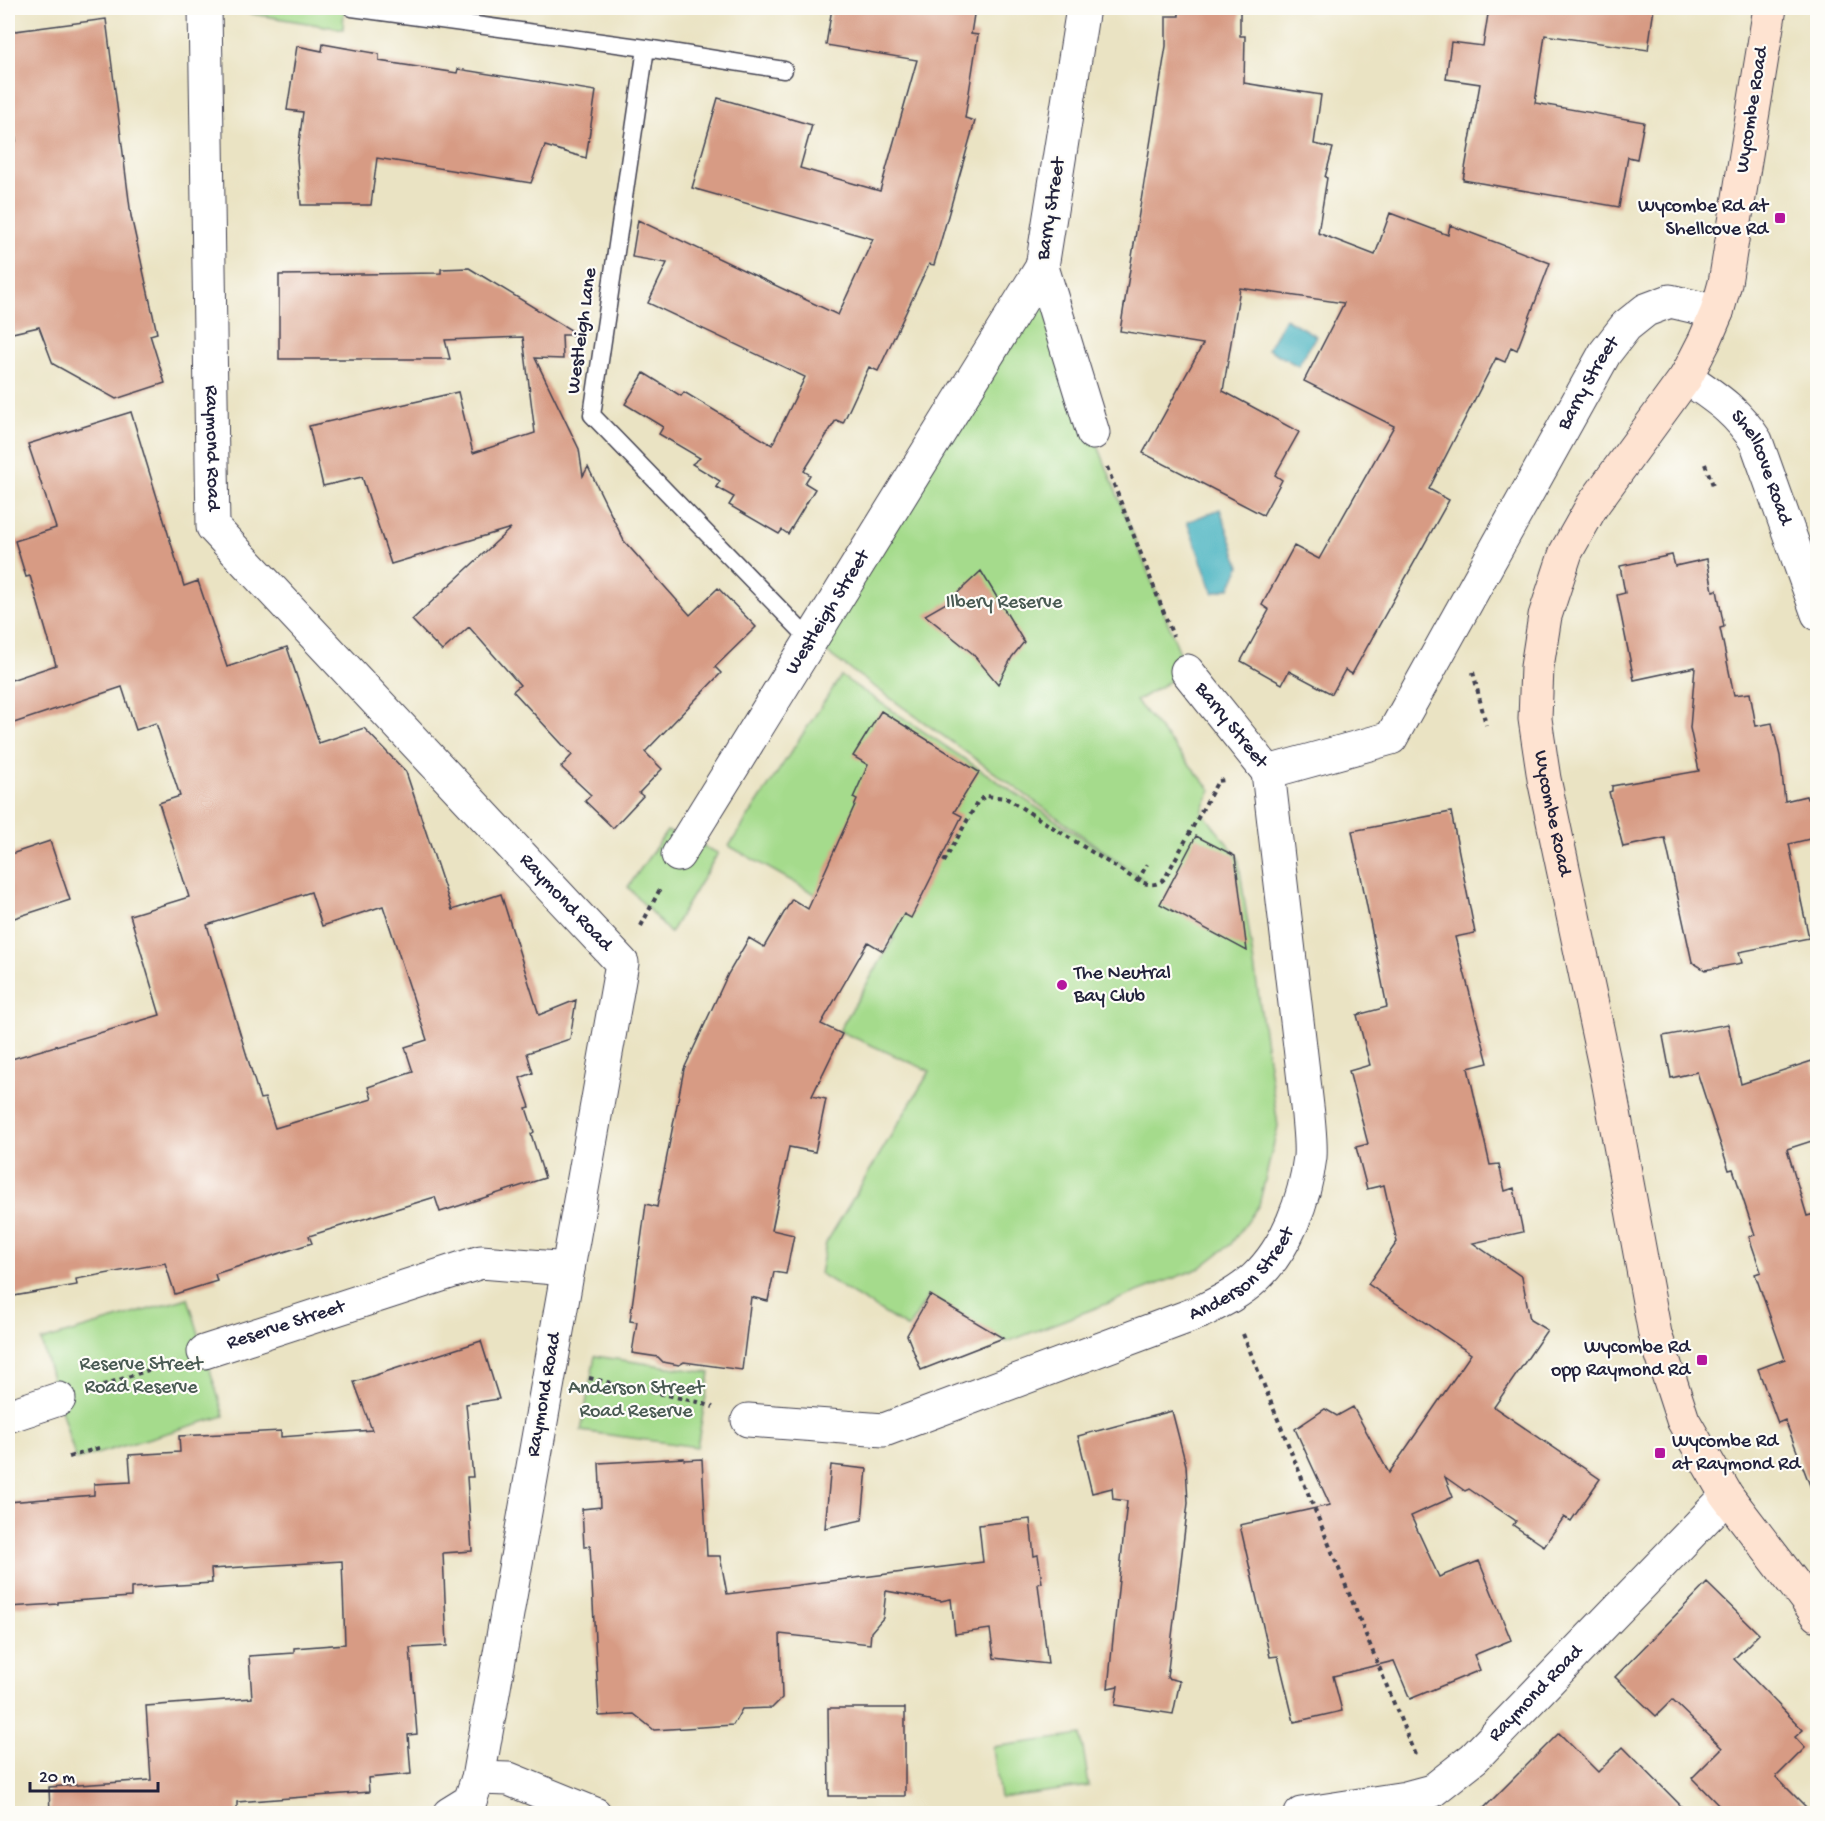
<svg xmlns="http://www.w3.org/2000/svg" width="1825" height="1821" font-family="'Gochi Hand',sans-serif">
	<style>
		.green { fill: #a5db8c; stroke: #647e64; stroke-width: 1.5 }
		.water { fill: #43b1bf; stroke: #326a7d; stroke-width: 1.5 }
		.building { fill: #d79b84; fill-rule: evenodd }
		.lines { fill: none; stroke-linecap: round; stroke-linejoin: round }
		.lane-casing { stroke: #403f4f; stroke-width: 19 }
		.street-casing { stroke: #403f4f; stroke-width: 35 }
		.secondary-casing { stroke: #403f4f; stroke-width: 35 }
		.path { stroke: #403f4f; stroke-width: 4; stroke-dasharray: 4.5 4.5; stroke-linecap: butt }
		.lane { stroke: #fff; stroke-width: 16 }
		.street { stroke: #fff; stroke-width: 33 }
		.secondary { stroke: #fee3d1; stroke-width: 33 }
		.poi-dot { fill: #b5179e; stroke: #fdfcf7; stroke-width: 2 }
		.labels { text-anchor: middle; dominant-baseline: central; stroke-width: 4.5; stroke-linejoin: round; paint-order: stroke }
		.street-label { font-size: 20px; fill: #22223b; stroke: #fdfcf7 }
		.poi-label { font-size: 20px; fill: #22223b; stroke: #fdfcf7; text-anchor: end }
		.park-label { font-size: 20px; fill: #495a53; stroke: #fdfcf7 }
	</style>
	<rect width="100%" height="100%" fill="#fdfcf7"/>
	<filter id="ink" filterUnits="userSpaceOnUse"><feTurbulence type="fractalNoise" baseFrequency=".0167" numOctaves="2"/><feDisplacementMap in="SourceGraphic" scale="12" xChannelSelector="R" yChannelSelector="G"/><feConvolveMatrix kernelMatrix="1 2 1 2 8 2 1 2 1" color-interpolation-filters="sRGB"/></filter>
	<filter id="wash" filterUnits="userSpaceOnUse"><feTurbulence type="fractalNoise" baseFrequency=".008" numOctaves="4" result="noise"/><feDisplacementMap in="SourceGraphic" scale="24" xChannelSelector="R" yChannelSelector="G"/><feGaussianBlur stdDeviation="1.35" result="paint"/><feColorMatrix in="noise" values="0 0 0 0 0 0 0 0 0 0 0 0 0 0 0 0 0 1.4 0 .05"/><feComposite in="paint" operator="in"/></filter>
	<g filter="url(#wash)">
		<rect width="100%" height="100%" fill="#eae3c3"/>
		<!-- green -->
		<path class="green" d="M 247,8 L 344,8 L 343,29 L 247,13 Z
			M 1042,267 L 1093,433 L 1187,671 L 1136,701 L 1211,790 L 1202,812 L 1238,857 L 1278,1126 L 1259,1205 L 1231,1244 L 1200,1268 L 1007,1342 L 929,1295 L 908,1328 L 820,1274 L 826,1243 L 930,1071 L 839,1031 L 894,938 L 729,846 L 841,676 L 1143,879 L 812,642 Z
			M 667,831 L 718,853 L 670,933 L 628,887 Z
			M 188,1298 L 224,1416 L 76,1460 L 41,1341 Z
			M 595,1356 L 710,1373 L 697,1447 L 581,1431 Z
			M 1081,1735 L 1089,1786 L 1000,1798 L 993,1747 Z"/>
		<!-- water -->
		<path class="water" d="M 1285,318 L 1316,336 L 1298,366 L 1268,349 Z
			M 1220,509 L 1240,566 L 1230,588 L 1213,593 L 1187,522 Z"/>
		<g id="blocks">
			<!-- building -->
			<path class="building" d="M 832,8 L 975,8 L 971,34 L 978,35 L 965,118 L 975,121 L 934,265 L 929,264 L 878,371 L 869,367 L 843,423 L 836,420 L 804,471 L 810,475 L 805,483 L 815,489 L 788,534 L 782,530 L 779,534 L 729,505 L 734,497 L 716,487 L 720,481 L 692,464 L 700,458 L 659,434 L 663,427 L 625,404 L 644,373 L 681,396 L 684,392 L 772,445 L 805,377 L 648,303 L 667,263 L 632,257 L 638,220 L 838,315 L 873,239 L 692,188 L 718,98 L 812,125 L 800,168 L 880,191 L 917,60 L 826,45 Z
				M 1179,8 L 1240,8 L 1240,36 L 1245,36 L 1244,83 L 1321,95 L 1314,144 L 1333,148 L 1325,177 L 1327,178 L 1318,233 L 1375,255 L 1390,213 L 1448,235 L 1450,225 L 1550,263 L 1517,350 L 1511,347 L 1505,362 L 1496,358 L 1429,489 L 1449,500 L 1352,674 L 1345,670 L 1332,694 L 1289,671 L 1282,684 L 1241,661 L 1269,610 L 1262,605 L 1294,546 L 1319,559 L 1394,426 L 1304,381 L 1344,303 L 1240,288 L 1223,391 L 1299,432 L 1275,475 L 1282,480 L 1263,515 L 1143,453 L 1203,344 L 1120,331 L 1166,46 L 1166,16 L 1179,16 Z
				M 1489,8 L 1654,8 L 1648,50 L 1545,35 L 1535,103 L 1644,122 L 1637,159 L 1628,157 L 1619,207 L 1463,180 L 1480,84 L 1446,79 L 1451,42 L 1483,46 Z
				M 106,19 L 131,216 L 157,333 L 150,335 L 165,383 L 116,399 L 53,364 L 39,327 L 8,334 L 8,142 L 16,141 L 8,74 L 8,32 Z
				M 323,44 L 379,54 L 379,61 L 457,73 L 458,69 L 596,91 L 586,158 L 545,146 L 531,183 L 377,158 L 371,205 L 301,205 L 297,158 L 303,112 L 287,110 L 297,46 L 322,51 Z
				M 469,268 L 579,335 L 562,335 L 563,359 L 535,358 L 579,449 L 583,476 L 588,467 L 624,541 L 690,615 L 718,588 L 756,627 L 715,667 L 721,673 L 645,752 L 662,769 L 639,793 L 643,796 L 613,828 L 585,801 L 591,795 L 561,767 L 572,755 L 513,691 L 520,685 L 469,627 L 442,651 L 412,620 L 511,528 L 391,564 L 362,477 L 323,486 L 309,426 L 458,392 L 473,453 L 535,433 L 523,337 L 445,340 L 450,359 L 279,359 L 279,275 L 441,273 L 441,269 Z
				M 131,412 L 184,586 L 198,581 L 227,667 L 287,647 L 319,743 L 364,728 L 406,772 L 452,910 L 501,894 L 539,1015 L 576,1000 L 570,1039 L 527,1053 L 533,1073 L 520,1078 L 530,1107 L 526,1108 L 534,1132 L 531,1134 L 545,1178 L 440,1212 L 435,1197 L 357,1221 L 309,1236 L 312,1243 L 215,1274 L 217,1281 L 175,1294 L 165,1263 L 76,1279 L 77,1285 L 8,1297 L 8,1060 L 160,1015 L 130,915 L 189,897 L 159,803 L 180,796 L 156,723 L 136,730 L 122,687 L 8,725 L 8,681 L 56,665 L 30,576 L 26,577 L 15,541 L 56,528 L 28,444 ZM 311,892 L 322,926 L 383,906 L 427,1040 L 405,1047 L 413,1072 L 368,1087 L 372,1099 L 275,1128 L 265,1098 L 260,1099 L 207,925 Z
				M 1672,555 L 1675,566 L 1707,559 L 1713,591 L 1717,590 L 1724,627 L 1720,628 L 1734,695 L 1750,693 L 1756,726 L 1772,723 L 1780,756 L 1785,801 L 1806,796 L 1807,799 L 1818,797 L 1818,837 L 1789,844 L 1809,938 L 1739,952 L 1742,963 L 1705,970 L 1692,962 L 1665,838 L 1623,847 L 1609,792 L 1612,791 L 1612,786 L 1699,771 L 1690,728 L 1695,667 L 1634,680 L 1617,595 L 1625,593 L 1620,566 Z
				M 981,571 L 1024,642 L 1012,657 L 998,684 L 972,653 L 925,615 L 948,602 Z
				M 881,711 L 979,772 L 954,812 L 962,816 L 911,918 L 904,914 L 883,951 L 868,942 L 821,1024 L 842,1034 L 812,1096 L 826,1099 L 815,1152 L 789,1147 L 772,1230 L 794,1235 L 786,1274 L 774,1272 L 768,1301 L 751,1297 L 742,1370 L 684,1362 L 679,1365 L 663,1362 L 658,1357 L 632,1353 L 637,1322 L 630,1321 L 646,1204 L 657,1207 L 684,1069 L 728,974 L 749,938 L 764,947 L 792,899 L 808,909 L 857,800 L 853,798 L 868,765 L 853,756 Z
				M 1451,812 L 1475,933 L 1455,937 L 1488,1063 L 1468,1068 L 1490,1165 L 1499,1164 L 1505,1191 L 1514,1188 L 1523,1232 L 1473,1243 L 1522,1277 L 1530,1320 L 1547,1330 L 1494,1407 L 1600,1479 L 1571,1521 L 1564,1517 L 1544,1546 L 1513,1525 L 1516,1521 L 1469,1489 L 1465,1491 L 1445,1477 L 1453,1497 L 1411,1516 L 1439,1577 L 1479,1561 L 1511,1640 L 1474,1655 L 1480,1670 L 1410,1699 L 1394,1661 L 1333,1676 L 1342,1711 L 1294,1722 L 1278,1656 L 1270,1657 L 1240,1525 L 1330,1505 L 1295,1429 L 1325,1409 L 1337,1416 L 1353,1407 L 1389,1473 L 1471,1354 L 1368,1284 L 1397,1242 L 1384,1185 L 1367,1189 L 1356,1147 L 1368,1144 L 1349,1071 L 1370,1065 L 1357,1015 L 1387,1007 L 1352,831 Z
				M 1196,836 L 1235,856 L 1247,951 L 1160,904 Z
				M 50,841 L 70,900 L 8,920 L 8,855 Z
				M 1728,1024 L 1741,1084 L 1812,1061 L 1818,1079 L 1818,1139 L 1787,1149 L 1807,1216 L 1818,1213 L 1818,1496 L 1814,1496 L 1785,1420 L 1778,1423 L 1758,1369 L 1785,1359 L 1755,1274 L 1761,1272 L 1749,1237 L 1755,1235 L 1733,1169 L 1729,1170 L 1697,1072 L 1671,1078 L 1663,1036 Z
				M 930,1295 L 1003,1338 L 921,1370 L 907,1335 Z
				M 481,1341 L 499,1399 L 466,1404 L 473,1477 L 467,1477 L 472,1551 L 443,1553 L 447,1646 L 410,1648 L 417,1734 L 408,1735 L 411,1774 L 368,1778 L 369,1792 L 237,1802 L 237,1814 L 50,1814 L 49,1787 L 151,1780 L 146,1706 L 252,1698 L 249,1656 L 294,1653 L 294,1648 L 345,1644 L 342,1561 L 211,1569 L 212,1583 L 131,1588 L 131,1597 L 58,1602 L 58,1604 L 8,1607 L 8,1502 L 94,1495 L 94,1484 L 131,1482 L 129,1455 L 180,1452 L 179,1436 L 281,1431 L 281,1437 L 372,1430 L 354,1382 Z
				M 1172,1411 L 1186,1465 L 1188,1503 L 1167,1678 L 1180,1681 L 1173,1714 L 1115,1705 L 1118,1686 L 1108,1688 L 1127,1501 L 1113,1499 L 1112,1488 L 1092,1493 L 1078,1436 Z
				M 684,1458 L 684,1460 L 702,1459 L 707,1556 L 720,1556 L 727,1594 L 983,1562 L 979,1525 L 1030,1519 L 1034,1556 L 1038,1555 L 1042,1583 L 1038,1584 L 1048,1664 L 994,1658 L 990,1629 L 955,1634 L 951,1599 L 941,1601 L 886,1591 L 883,1618 L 871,1632 L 870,1644 L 780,1634 L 782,1698 L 772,1708 L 742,1709 L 733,1725 L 654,1730 L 634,1714 L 599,1716 L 590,1546 L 584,1547 L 582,1509 L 601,1507 L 599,1463 Z
				M 831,1465 L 867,1469 L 862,1520 L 825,1528 Z
				M 1707,1583 L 1759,1634 L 1734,1659 L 1803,1730 L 1795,1737 L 1805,1748 L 1776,1777 L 1813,1814 L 1727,1814 L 1692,1778 L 1722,1748 L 1672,1700 L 1656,1716 L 1615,1677 Z
				M 828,1708 L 905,1708 L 905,1796 L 829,1796 Z
				M 1559,1733 L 1598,1772 L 1623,1747 L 1689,1814 L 1478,1814 Z"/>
		</g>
	</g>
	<g filter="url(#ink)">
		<use href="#blocks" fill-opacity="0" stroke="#403f4f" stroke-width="1.5"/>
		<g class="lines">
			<defs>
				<path id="lane" d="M 352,8 L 646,48 L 784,70
					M 646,48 L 592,415 L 812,642"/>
				<g id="street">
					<path id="s1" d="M 205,8 L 213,527 L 622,963 L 478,1778 L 470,1801 L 449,1814"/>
					<path d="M 1083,8 L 1042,267 L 1093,433"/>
					<path id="s2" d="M 1686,377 C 1716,398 1736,410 1756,441 L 1818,614"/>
					<path id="s3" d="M 1187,671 L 1268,772 L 1391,738 L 1605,353 L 1626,326 L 1646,310 L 1670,301 L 1717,312"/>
					<path id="s4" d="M 678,855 L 1042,267"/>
					<path id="s5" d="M 204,1352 L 481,1262 L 568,1269"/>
					<path d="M 8,1416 L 59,1399"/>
					<path id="s6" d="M 748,1420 L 884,1430 L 1200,1312 C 1220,1302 1239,1293 1255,1278 C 1287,1248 1305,1199 1310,1157 C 1311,1144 1309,1129 1308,1115 L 1268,772"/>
					<path d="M 478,1778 L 509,1779 L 595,1814"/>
					<path id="s7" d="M 1301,1814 L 1406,1798 L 1432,1791 L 1474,1758 L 1727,1496"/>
				</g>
				<g id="secondary">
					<path id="s8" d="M 1770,8 L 1725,283 L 1717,312 L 1705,340 L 1686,377 L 1592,506 L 1566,552 L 1545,616 L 1537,667 L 1535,719 L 1544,779 L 1608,1080 L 1655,1334 L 1683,1420 L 1727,1496 L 1818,1615"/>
				</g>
			</defs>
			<!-- lane casing -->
			<use href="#lane" class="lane-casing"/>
			<!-- street casing -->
			<use href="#street" class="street-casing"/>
			<!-- secondary casing -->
			<use href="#secondary" class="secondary-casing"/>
			<!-- path -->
			<path class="path" d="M 1705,464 L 1713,485
				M 1107,467 L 1173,636
				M 1473,672 L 1486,725
				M 944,862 L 978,801 L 986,796 L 1006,798 L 1138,881 C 1149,885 1156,887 1165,878 L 1218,781 L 1225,780
				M 1138,881 L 1147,864
				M 641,926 L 661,887
				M 1243,1334 L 1415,1755
				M 589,1378 L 698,1402 L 713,1407
				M 94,1388 L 170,1363
				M 69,1457 L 102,1447"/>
			<!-- lane -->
			<use href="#lane" class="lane"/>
			<!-- street -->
			<use href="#street" class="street"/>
			<!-- secondary -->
			<use href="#secondary" class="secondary"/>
		</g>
	</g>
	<!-- markers -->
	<g class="poi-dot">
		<rect x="1774" y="212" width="12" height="12" rx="3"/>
		<circle cx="1062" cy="985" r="6"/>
		<rect x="1696" y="1354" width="12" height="12" rx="3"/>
		<rect x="1654" y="1447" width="12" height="12" rx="3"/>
	</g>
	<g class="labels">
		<!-- street labels -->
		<g class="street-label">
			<text transform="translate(1753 110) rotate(-81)">Wycombe Road</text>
			<text transform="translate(1052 209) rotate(-81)">Barry Street</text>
			<text transform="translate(583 331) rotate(-82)">Westleigh Lane</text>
			<text stroke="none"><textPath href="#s3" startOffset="663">Barry Street</textPath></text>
			<text stroke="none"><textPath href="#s1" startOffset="440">Raymond Road</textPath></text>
			<text stroke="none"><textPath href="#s2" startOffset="122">Shellcove Road</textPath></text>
			<text stroke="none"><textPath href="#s4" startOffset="285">Westleigh Street</textPath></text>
			<text stroke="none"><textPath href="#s3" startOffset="70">Barry Street</textPath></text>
			<text stroke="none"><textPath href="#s8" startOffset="860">Wycombe Road</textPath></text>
			<text stroke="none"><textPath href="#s1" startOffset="1034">Raymond Road</textPath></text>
			<text stroke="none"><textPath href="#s6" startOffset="531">Anderson Street</textPath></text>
			<text stroke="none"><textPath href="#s5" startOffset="86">Reserve Street</textPath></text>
			<text transform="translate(545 1395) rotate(-80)">Raymond Road</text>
			<text stroke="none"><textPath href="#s7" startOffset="276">Raymond Road</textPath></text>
		</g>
		<!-- poi labels -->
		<g class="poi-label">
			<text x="1768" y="207">Wycombe Rd at<tspan x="1768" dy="23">Shellcove Rd</tspan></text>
			<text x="1074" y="974" text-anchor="start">The Neutral<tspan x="1074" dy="23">Bay Club</tspan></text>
			<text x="1690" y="1348">Wycombe Rd<tspan x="1690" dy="23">opp Raymond Rd</tspan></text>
			<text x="1672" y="1442" text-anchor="start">Wycombe Rd<tspan x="1672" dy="23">at Raymond Rd</tspan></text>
		</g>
		<!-- park labels -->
		<g class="park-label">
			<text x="1004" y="603">Ilbery Reserve</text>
			<text x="141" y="1365">Reserve Street<tspan x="141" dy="23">Road Reserve</tspan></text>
			<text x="636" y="1389">Anderson Street<tspan x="636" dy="23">Road Reserve</tspan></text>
		</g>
	</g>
	<!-- margin -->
	<rect width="1825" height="1821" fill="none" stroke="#fdfcf7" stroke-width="30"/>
	<!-- scale -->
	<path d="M30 1782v9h128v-9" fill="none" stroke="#22223b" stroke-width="3"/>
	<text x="39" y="1782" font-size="18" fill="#22223b" stroke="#fdfcf7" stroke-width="4.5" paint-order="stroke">20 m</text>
</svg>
